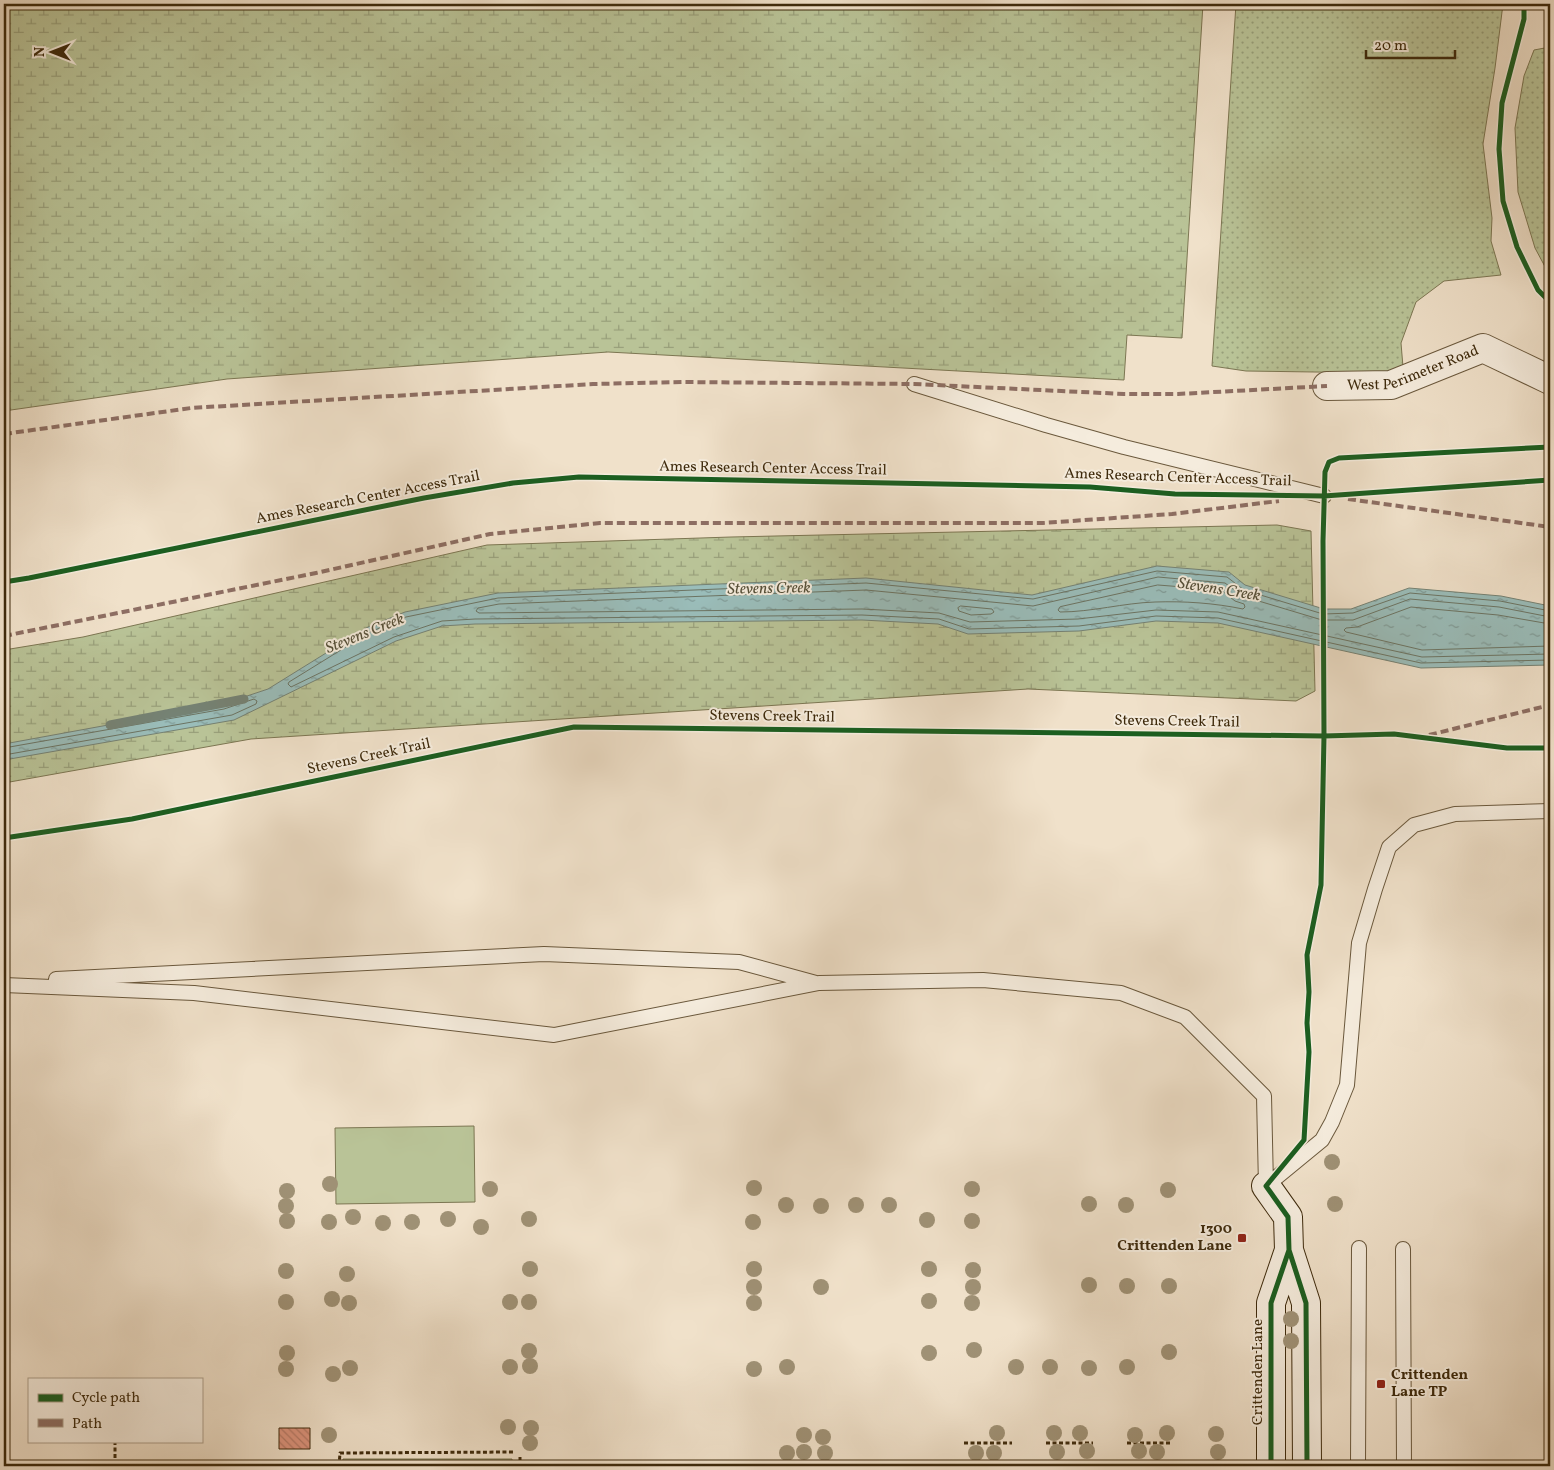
<svg xmlns="http://www.w3.org/2000/svg" width="1554" height="1470" font-family="Vollkorn,serif">
	<style>
		.grass { fill: url(#grass-dots); stroke: #7c7652 }
		.wetland { fill: url(#wetland-marsh); stroke: #7c7652 }
		.garden { fill: #b9c397; stroke: #7c7652 }
		.water { fill: url(#water-ripples); stroke: #758274 }
		.lines { fill: none; stroke-linecap: round; stroke-linejoin: round }
		.shore { stroke: #6c7463; stroke-width: 1 }
		.stream { stroke: #758274; stroke-width: 9 }
		.building { fill: url(#building-back-hatch); stroke: #3e2a0c }
		.lane-casing { stroke: #6a583c; stroke-width: 16 }
		.street-casing { stroke: #6a583c; stroke-width: 30 }
		.secondary-casing { stroke: #3e2a0c; stroke-width: 30 }
		.path { stroke: #3e2a0c; stroke-width: 3; stroke-dasharray: 4 2.5; stroke-linecap: butt }
		.lane { stroke: #f5ecdd; stroke-width: 14 }
		.street { stroke: #f5ecdd; stroke-width: 28 }
		.secondary { stroke: #f5ecdd; stroke-width: 28 }
		.quiet { stroke: #8d6e63; stroke-width: 4; stroke-dasharray: 8 4; stroke-linecap: butt }
		.cycleway-casing { stroke: #f5ecdd; stroke-width: 8 }
		.cycleway { stroke: #1b5e20; stroke-width: 5 }
		.tree { fill: #9f9175 }
		.poi-dot { fill: #8f2418; stroke: #f5ecdd; stroke-width: 2 }
		.labels { text-anchor: middle; dominant-baseline: central; stroke-width: 4; stroke-linejoin: round; paint-order: stroke }
		.street-label { font-size: 15px; fill: #3e2a0c; stroke: #f5ecdd }
		.poi-label { font-size: 15px; font-weight: bold; fill: #3e2a0c; stroke: #f5ecdd; text-anchor: end }
		.water-label { font-size: 16px; font-style: italic; fill: #554f38; stroke: #f5ecdd }
	</style>
	<defs>
		<pattern id="grass-dots" width="8" height="8" patternUnits="userSpaceOnUse" patternTransform="scale(1.25)"><rect width="8" height="8" fill="#b9c397"/><path d="M2 2h.1M6 6h.1" fill="none" stroke="#989f7a" stroke-width="1.8" stroke-linecap="round"/></pattern>
		<pattern id="wetland-marsh" width="20" height="14" patternUnits="userSpaceOnUse" patternTransform="scale(1.25)"><rect width="20" height="14" fill="#b9c397"/><path d="M1 5h8M5 5V1M11 12h8M15 12V8" fill="none" stroke="#989f7a"/></pattern>
		<pattern id="water-ripples" width="26" height="14" patternUnits="userSpaceOnUse" patternTransform="scale(1.25)"><rect width="26" height="14" fill="#9abdba"/><path d="M2 4q2-2 4 0t4 0M15 11q2-2 4 0t4 0" fill="none" stroke="#7f9a96"/></pattern>
		<pattern id="building-back-hatch" width="6" height="6" patternUnits="userSpaceOnUse" patternTransform="scale(1.25)"><rect width="6" height="6" fill="#db927b"/><path d="M-1 5l2 2M0 0l6 6M5-1l2 2" fill="none" stroke="#b37763"/></pattern>
	</defs>
	<rect width="100%" height="100%" fill="#f0e1ca"/>
	<filter id="stains"><feTurbulence type="fractalNoise" baseFrequency=".004" numOctaves="4"/><feColorMatrix values="0 0 0 0 .2 0 0 0 0 .09 0 0 0 0 .02 0 0 0 .5 -.17"/></filter>
	<radialGradient id="worn" r=".72"><stop offset=".6" stop-color="#630" stop-opacity="0"/><stop offset="1" stop-color="#630" stop-opacity=".3"/></radialGradient>
	<!-- grass -->
	<path class="grass" d="M 1236,4 L 1503,4 L 1495,68 L 1483,144 L 1492,218 L 1491,241 L 1501,275 L 1444,281 L 1416,302 L 1401,343 L 1403,367 L 1382,373 L 1246,371 L 1212,366 Z
		M 1550,47 L 1550,276 L 1535,248 L 1518,192 L 1515,128 L 1524,76 L 1534,50 Z
		M 343,1459 L 512,1459 L 512,1466 L 343,1466 Z"/>
	<!-- wetland -->
	<path class="wetland" d="M 4,4 L 1203,4 L 1182,338 L 1127,335 L 1124,380 L 608,352 L 227,379 L 4,411 Z
		M 1277,525 L 1311,531 L 1315,691 L 1296,701 L 1028,689 L 251,739 L 4,783 L 4,650 L 83,637 L 487,545 L 731,537 Z"/>
	<!-- garden -->
	<path class="garden" d="M 474,1126 L 475,1202 L 336,1204 L 335,1128 Z"/>
	<!-- water -->
	<path class="water" d="M 1157,566 L 1229,572 L 1245,585 L 1324,609 L 1351,609 L 1409,588 L 1501,596 L 1550,606 L 1550,665 L 1421,668 L 1218,623 L 1156,621 L 1079,631 L 968,634 L 938,624 L 862,620 L 475,624 L 442,626 L 396,641 L 234,720 L 4,760 L 4,744 L 223,704 L 268,689 L 368,627 L 405,612 L 498,593 L 866,578 L 1032,595 Z"/>
	<g class="lines">
		<!-- shore -->
		<path class="shore" d="M 1158,585 L 1221,590 L 1235,601 L 1244,604 L 1245,607 L 1243,609 C 1214,603 1184,601 1155,602 C 1123,603 1092,612 1060,612 L 1058,610 L 1060,607 Z
			M 961,606 L 992,609 L 994,612 L 991,614 L 971,615 L 959,611 L 958,608 Z
			M 1550,611 L 1500,601 L 1410,593 L 1353,613 L 1323,614 L 1244,590 L 1227,577 L 1157,571 L 1033,599 L 866,583 L 498,598 L 406,617 L 370,632 L 289,682 L 288,684 L 291,687 L 394,637 L 442,621 L 475,619 L 862,615 L 939,619 L 969,629 L 1079,626 L 1156,616 L 1218,618 L 1421,663 L 1550,660
			M 1550,617 L 1499,607 L 1410,599 L 1353,620 L 1322,620 L 1242,596 L 1225,583 L 1158,577 L 1033,606 L 866,590 L 499,604 L 478,608 L 476,611 L 479,613 L 862,609 L 939,613 L 970,622 L 1078,619 L 1156,610 L 1218,612 L 1422,657 L 1550,654
			M 1550,624 L 1498,615 L 1411,607 L 1357,627 L 1346,628 L 1344,630 L 1346,632 L 1422,650 L 1550,646
			M 4,748 L 224,709 L 254,699 L 257,701 L 256,704 L 232,715 L 4,755"/>
		<!-- stream -->
		<path class="stream" d="M 110,725 L 244,699"/>
	</g>
	<!-- building -->
	<path class="building" d="M 279,1428 L 310,1428 L 310,1449 L 279,1449 Z"/>
	<g class="lines">
		<defs>
			<path id="lane" d="M 914,384 L 1046,425 L 1124,447 L 1324,496
				M 56,979 L 544,954 L 739,962 L 816,983
				M 4,985 L 194,993 L 554,1035 L 819,983 L 983,980 L 1121,993 L 1185,1017 L 1264,1096 L 1266,1186
				M 1266,1186 L 1322,1140 L 1332,1122 L 1347,1085 L 1359,943 L 1375,889 L 1389,847 L 1414,825 L 1455,814 L 1550,811
				M 1403,1249 L 1404,1466
				M 1358,1466 L 1359,1248"/>
			<g id="street">
				<path id="s1" d="M 1327,386 L 1391,385 L 1483,348 L 1550,380"/>
			</g>
			<path id="secondary" d="M 1266,1186 L 1288,1217 L 1289,1250 L 1306,1303 L 1307,1466
				M 1271,1466 L 1271,1303 L 1289,1250"/>
		</defs>
		<!-- lane casing -->
		<use href="#lane" class="lane-casing"/>
		<!-- street casing -->
		<use href="#street" class="street-casing"/>
		<!-- secondary casing -->
		<use href="#secondary" class="secondary-casing"/>
		<!-- path -->
		<path class="path" d="M 115,1441 L 115,1466
			M 964,1443 L 1012,1443
			M 1046,1443 L 1093,1443
			M 1127,1443 L 1172,1443
			M 520,1457 L 520,1466
			M 339,1466 L 340,1453 L 513,1452"/>
		<!-- lane -->
		<use href="#lane" class="lane"/>
		<!-- street -->
		<use href="#street" class="street"/>
		<!-- secondary -->
		<use href="#secondary" class="secondary"/>
		<!-- quiet -->
		<path class="quiet" d="M 4,434 L 191,408 L 593,384 L 683,382 L 914,384 L 1124,394 L 1178,394 L 1327,386
			M 1348,499 L 1550,527
			M 4,636 L 316,573 L 490,534 L 600,523 L 1043,523 L 1172,514 L 1279,501
			M 1429,735 L 1550,705"/>
		<defs>
			<path id="cycleway" d="M 1524,4 L 1524,19 L 1502,103 L 1499,149 L 1503,201 L 1517,247 L 1538,290 L 1550,302
				M 4,582 L 29,578 L 424,498 L 513,483 L 579,477 L 1090,487 L 1175,494 L 1324,496 L 1550,480
				M 4,838 L 132,819 L 574,727 L 1324,736 L 1394,734 L 1507,748 L 1550,748
				M 1271,1466 L 1271,1303 L 1289,1250
				M 1307,1466 L 1306,1303 L 1289,1250 L 1288,1217 L 1266,1186 L 1304,1140 L 1309,1052 L 1307,1023 L 1309,992 L 1307,955 L 1321,885 L 1324,736 L 1323,541 L 1325,472 L 1329,462 L 1339,458 L 1550,447"/>
		</defs>
		<!-- cycleway casing -->
		<use href="#cycleway" class="cycleway-casing"/>
		<!-- cycleway -->
		<use href="#cycleway" class="cycleway"/>
	</g>
	<!-- trees -->
	<g class="tree">
		<circle cx="1332" cy="1162" r="8"/>
		<circle cx="330" cy="1184" r="8"/>
		<circle cx="754" cy="1188" r="8"/>
		<circle cx="490" cy="1189" r="8"/>
		<circle cx="972" cy="1189" r="8"/>
		<circle cx="1168" cy="1190" r="8"/>
		<circle cx="287" cy="1191" r="8"/>
		<circle cx="1089" cy="1204" r="8"/>
		<circle cx="1335" cy="1204" r="8"/>
		<circle cx="786" cy="1205" r="8"/>
		<circle cx="856" cy="1205" r="8"/>
		<circle cx="889" cy="1205" r="8"/>
		<circle cx="1126" cy="1205" r="8"/>
		<circle cx="286" cy="1206" r="8"/>
		<circle cx="821" cy="1206" r="8"/>
		<circle cx="353" cy="1217" r="8"/>
		<circle cx="448" cy="1219" r="8"/>
		<circle cx="529" cy="1219" r="8"/>
		<circle cx="927" cy="1220" r="8"/>
		<circle cx="287" cy="1221" r="8"/>
		<circle cx="972" cy="1221" r="8"/>
		<circle cx="329" cy="1222" r="8"/>
		<circle cx="412" cy="1222" r="8"/>
		<circle cx="753" cy="1222" r="8"/>
		<circle cx="383" cy="1223" r="8"/>
		<circle cx="481" cy="1227" r="8"/>
		<circle cx="530" cy="1269" r="8"/>
		<circle cx="754" cy="1269" r="8"/>
		<circle cx="929" cy="1269" r="8"/>
		<circle cx="973" cy="1270" r="8"/>
		<circle cx="286" cy="1271" r="8"/>
		<circle cx="347" cy="1274" r="8"/>
		<circle cx="1089" cy="1285" r="8"/>
		<circle cx="1127" cy="1286" r="8"/>
		<circle cx="1169" cy="1286" r="8"/>
		<circle cx="754" cy="1287" r="8"/>
		<circle cx="821" cy="1287" r="8"/>
		<circle cx="973" cy="1287" r="8"/>
		<circle cx="332" cy="1299" r="8"/>
		<circle cx="929" cy="1301" r="8"/>
		<circle cx="286" cy="1302" r="8"/>
		<circle cx="510" cy="1302" r="8"/>
		<circle cx="529" cy="1302" r="8"/>
		<circle cx="349" cy="1303" r="8"/>
		<circle cx="754" cy="1303" r="8"/>
		<circle cx="972" cy="1303" r="8"/>
		<circle cx="1291" cy="1319" r="8"/>
		<circle cx="1291" cy="1341" r="8"/>
		<circle cx="974" cy="1350" r="8"/>
		<circle cx="529" cy="1351" r="8"/>
		<circle cx="1169" cy="1352" r="8"/>
		<circle cx="287" cy="1353" r="8"/>
		<circle cx="929" cy="1353" r="8"/>
		<circle cx="530" cy="1366" r="8"/>
		<circle cx="510" cy="1367" r="8"/>
		<circle cx="787" cy="1367" r="8"/>
		<circle cx="1016" cy="1367" r="8"/>
		<circle cx="1050" cy="1367" r="8"/>
		<circle cx="1127" cy="1367" r="8"/>
		<circle cx="350" cy="1368" r="8"/>
		<circle cx="1089" cy="1368" r="8"/>
		<circle cx="286" cy="1369" r="8"/>
		<circle cx="754" cy="1369" r="8"/>
		<circle cx="333" cy="1374" r="8"/>
		<circle cx="508" cy="1427" r="8"/>
		<circle cx="531" cy="1428" r="8"/>
		<circle cx="997" cy="1433" r="8"/>
		<circle cx="1054" cy="1433" r="8"/>
		<circle cx="1080" cy="1433" r="8"/>
		<circle cx="1167" cy="1433" r="8"/>
		<circle cx="1216" cy="1434" r="8"/>
		<circle cx="329" cy="1435" r="8"/>
		<circle cx="804" cy="1435" r="8"/>
		<circle cx="1135" cy="1435" r="8"/>
		<circle cx="823" cy="1437" r="8"/>
		<circle cx="530" cy="1443" r="8"/>
		<circle cx="1087" cy="1451" r="8"/>
		<circle cx="1139" cy="1451" r="8"/>
		<circle cx="804" cy="1452" r="8"/>
		<circle cx="1057" cy="1452" r="8"/>
		<circle cx="1157" cy="1452" r="8"/>
		<circle cx="1218" cy="1452" r="8"/>
		<circle cx="787" cy="1453" r="8"/>
		<circle cx="825" cy="1453" r="8"/>
		<circle cx="976" cy="1453" r="8"/>
		<circle cx="994" cy="1453" r="8"/>
	</g>
	<!-- markers -->
	<g class="poi-dot">
		<rect x="1237" y="1233" width="10" height="10" rx="2.5"/>
		<rect x="1376" y="1379" width="10" height="10" rx="2.5"/>
	</g>
	<g class="labels">
		<!-- street labels -->
		<g class="street-label">
			<text stroke="none"><textPath href="#s1" startOffset="89">West Perimeter Road</textPath></text>
			<text transform="translate(773 469) rotate(1)">Ames Research Center Access Trail</text>
			<text transform="translate(1178 478) rotate(2)">Ames Research Center Access Trail</text>
			<text transform="translate(368 498) rotate(-11)">Ames Research Center Access Trail</text>
			<text transform="translate(772 717) rotate(1)">Stevens Creek Trail</text>
			<text transform="translate(1177 722) rotate(1)">Stevens Creek Trail</text>
			<text transform="translate(369 757) rotate(-12)">Stevens Creek Trail</text>
			<text transform="translate(1258 1372) rotate(-90)">Crittenden Lane</text>
		</g>
		<!-- poi labels -->
		<g class="poi-label">
			<text x="1232" y="1229">1300<tspan x="1232" dy="17">Crittenden Lane</tspan></text>
			<text x="1391" y="1375" text-anchor="start">Crittenden<tspan x="1391" dy="17">Lane TP</tspan></text>
		</g>
		<!-- water labels -->
		<g class="water-label">
			<text transform="translate(769 589) rotate(-1)">Stevens Creek</text>
			<text transform="translate(1219 590) rotate(9)">Stevens Creek</text>
			<text transform="translate(365 634) rotate(-22)">Stevens Creek</text>
		</g>
	</g>
	<!-- margin -->
	<rect width="1554" height="1470" fill="none" stroke="#f0e1ca" stroke-width="20"/>
	<rect x="5" y="5" width="1544" height="1460" fill="none" stroke="#3e2a0c" stroke-width="2.5"/>
	<rect x="10" y="10" width="1534" height="1450" fill="none" stroke="#3e2a0c"/>
	<!-- legend -->
	<rect x="28" y="1378" width="175" height="65" fill="#f5ecdd" stroke="#ac9e89"/>
	<rect x="38" y="1394" width="25" height="8" fill="#1b5e20" stroke="#ac9e89"/>
	<text x="72" y="1402" font-size="15" fill="#3e2a0c">Cycle path</text>
	<rect x="38" y="1419" width="25" height="8" fill="#8d6e63" stroke="#ac9e89"/>
	<text x="72" y="1428" font-size="15" fill="#3e2a0c">Path</text>
	<!-- north arrow -->
	<g transform="translate(52 52) rotate(270)" stroke="#f5ecdd" stroke-width="4" paint-order="stroke">
	<path d="M0-4L9 19L0 12L-9 19Z" fill="#3e2a0c"/>
	<text y="-8" font-size="14" font-weight="bold" text-anchor="middle" fill="#3e2a0c">N</text>
	</g>
	<!-- scale -->
	<path d="M1366 50v8h89v-8" fill="none" stroke="#3e2a0c" stroke-width="2.5"/>
	<text x="1374" y="50" font-size="15" fill="#3e2a0c" stroke="#f5ecdd" stroke-width="4" paint-order="stroke">20 m</text>
	<rect width="100%" height="100%" filter="url(#stains)"/>
	<rect width="100%" height="100%" fill="url(#worn)"/>
</svg>
